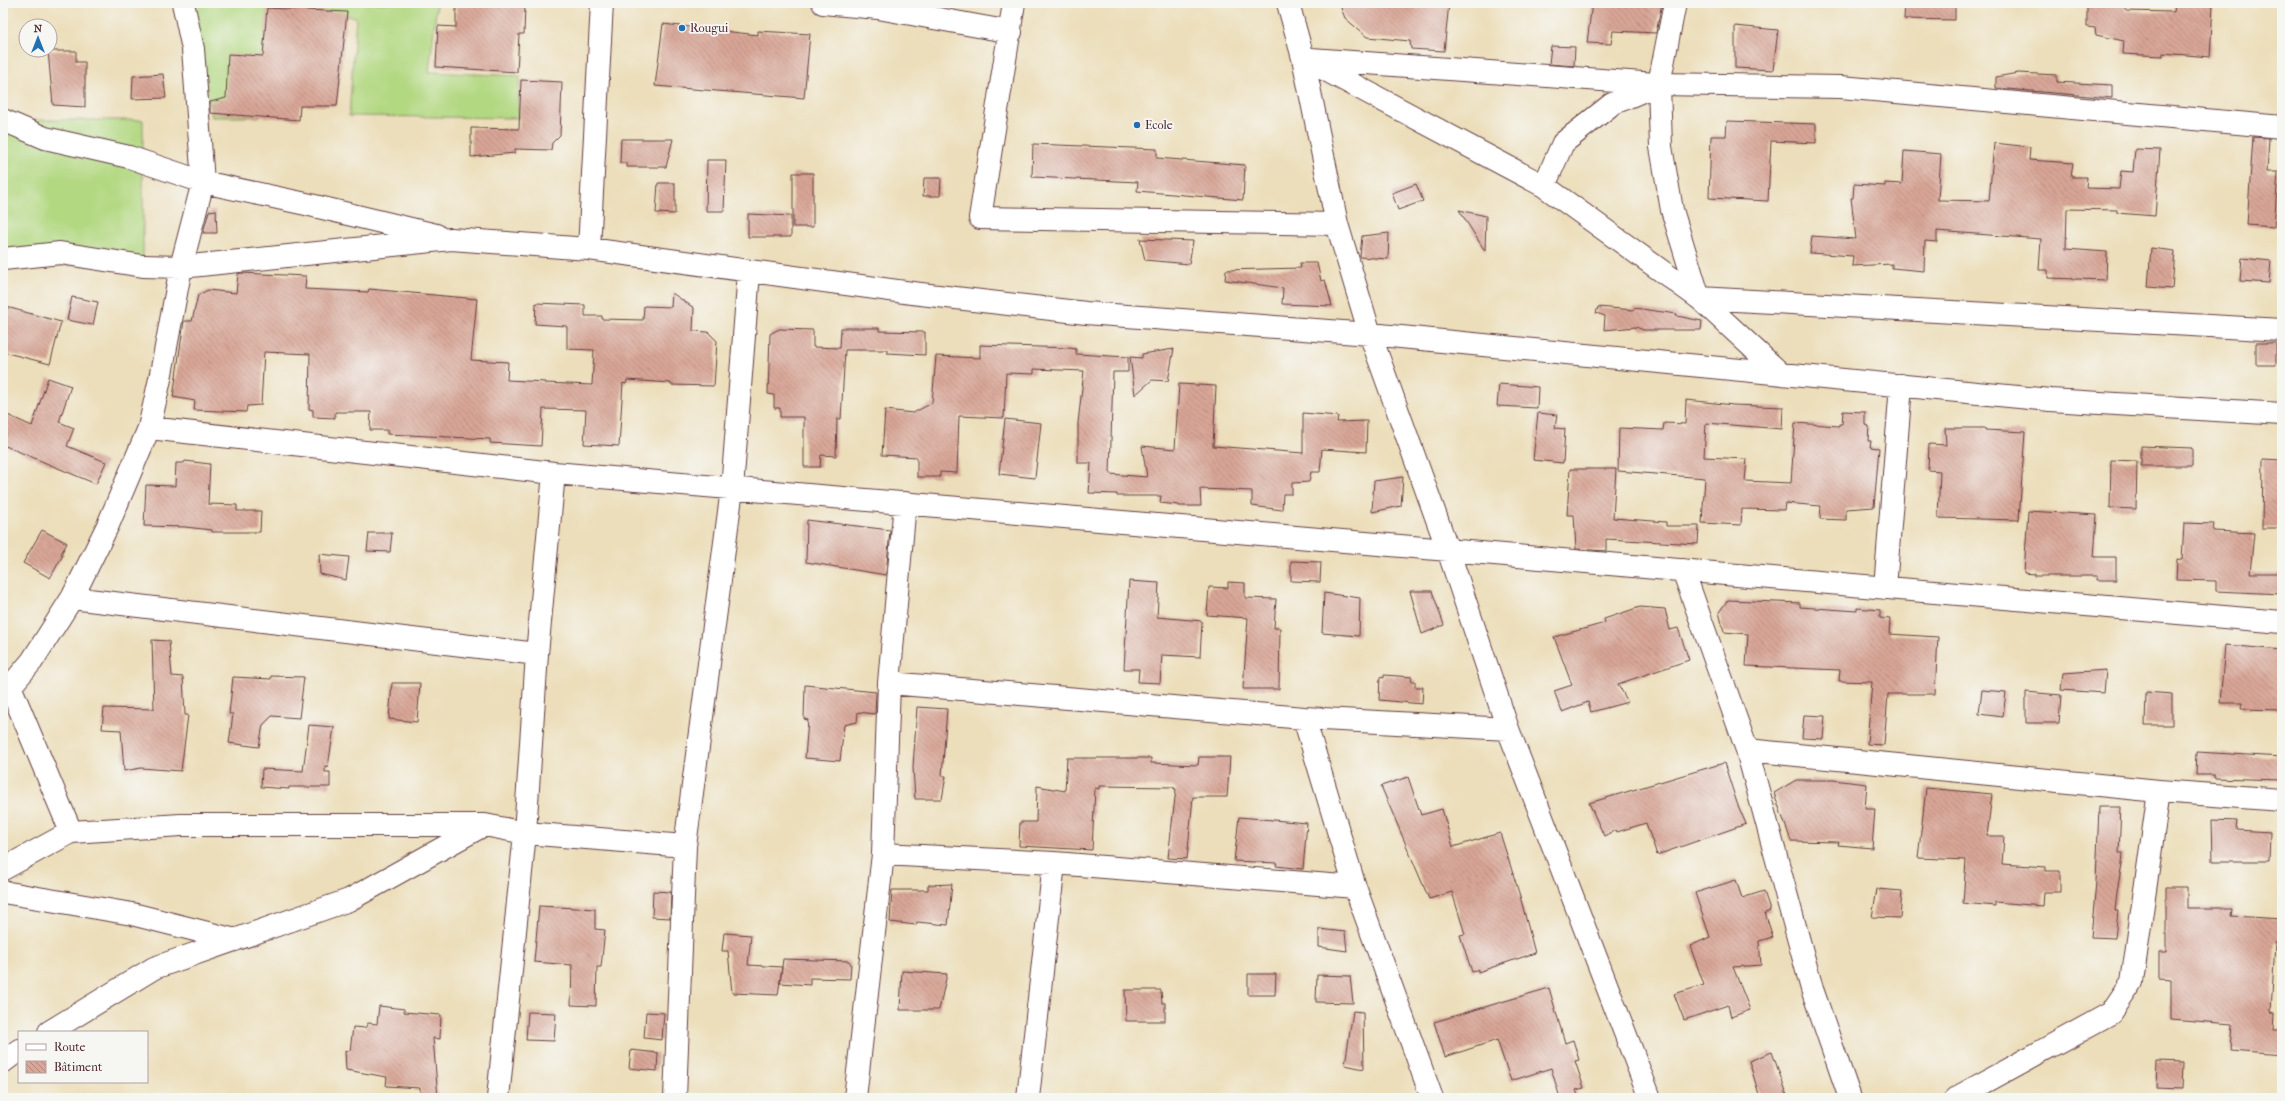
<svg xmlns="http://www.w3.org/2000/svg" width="2285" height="1101" font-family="'IM FELL French Canon',serif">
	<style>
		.grass { fill: #b2d881; stroke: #7e7c56 }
		.building { fill: url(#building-back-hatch) }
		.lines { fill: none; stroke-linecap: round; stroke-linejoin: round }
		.street-casing { stroke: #623c40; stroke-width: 24 }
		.street { stroke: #fff; stroke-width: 22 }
		.poi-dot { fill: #1f6fb2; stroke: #f6f6f2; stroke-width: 1.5 }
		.labels { text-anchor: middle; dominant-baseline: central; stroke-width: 3.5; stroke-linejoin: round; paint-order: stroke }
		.poi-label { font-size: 12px; fill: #4a1f2b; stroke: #f6f6f2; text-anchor: start }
	</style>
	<defs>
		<pattern id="building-back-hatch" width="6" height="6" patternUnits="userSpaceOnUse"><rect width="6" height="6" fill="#d8a696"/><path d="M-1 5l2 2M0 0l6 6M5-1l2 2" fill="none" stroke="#b1877b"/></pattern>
	</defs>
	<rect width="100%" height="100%" fill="#f6f6f2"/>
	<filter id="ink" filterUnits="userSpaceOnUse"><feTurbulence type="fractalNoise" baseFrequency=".025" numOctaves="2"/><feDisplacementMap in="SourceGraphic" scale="8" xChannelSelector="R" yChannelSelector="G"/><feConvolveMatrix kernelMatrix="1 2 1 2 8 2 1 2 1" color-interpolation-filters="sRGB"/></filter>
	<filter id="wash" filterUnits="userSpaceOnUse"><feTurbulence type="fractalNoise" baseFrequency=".012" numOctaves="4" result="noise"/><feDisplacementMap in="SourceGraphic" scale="16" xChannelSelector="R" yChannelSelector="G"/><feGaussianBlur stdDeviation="0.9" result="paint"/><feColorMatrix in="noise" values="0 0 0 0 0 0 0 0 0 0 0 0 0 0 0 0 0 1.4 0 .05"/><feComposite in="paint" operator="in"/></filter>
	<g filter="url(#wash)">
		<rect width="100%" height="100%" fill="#ecdeba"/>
		<!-- grass -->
		<path class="grass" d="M 187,3 L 268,3 L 259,117 L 212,117 Z
			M 275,3 L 437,3 L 429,72 L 520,76 L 518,118 L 349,116 L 356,17 L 275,7 Z
			M 3,120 L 143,120 L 143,266 L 3,265 Z"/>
		<g id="blocks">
			<!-- building -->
			<path class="building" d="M 1339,3 L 1449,3 L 1444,51 L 1411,49 L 1410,41 L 1367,37 L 1345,18 Z
				M 1592,3 L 1662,3 L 1656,33 L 1613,31 L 1611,44 L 1587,43 Z
				M 1905,3 L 1955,3 L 1955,20 L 1904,19 Z
				M 2087,3 L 2127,3 L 2126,11 L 2174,12 L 2175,3 L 2213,5 L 2210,57 L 2163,53 L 2163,56 L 2123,54 L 2124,41 L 2096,35 L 2095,28 L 2087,27 Z
				M 470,4 L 525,5 L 524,34 L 519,34 L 517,72 L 436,67 L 438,26 L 456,27 L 456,6 L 470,6 Z
				M 267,8 L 347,12 L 337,106 L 300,106 L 299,120 L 210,113 L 210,102 L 226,98 L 228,54 L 263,56 Z
				M 663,24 L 758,35 L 758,31 L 810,34 L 804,98 L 655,86 Z
				M 1735,26 L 1778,30 L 1773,70 L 1735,68 Z
				M 1551,46 L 1575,47 L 1574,66 L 1549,64 Z
				M 48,51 L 76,51 L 76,62 L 85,62 L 85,107 L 53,105 Z
				M 2018,73 L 2057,75 L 2057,82 L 2112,85 L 2112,98 L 1996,88 L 1996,77 Z
				M 163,74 L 166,98 L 132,99 L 133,76 Z
				M 521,80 L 562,82 L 560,135 L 552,143 L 551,150 L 515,149 L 515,153 L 471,157 L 471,128 L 519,129 Z
				M 1727,121 L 1816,124 L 1816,143 L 1771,141 L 1768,201 L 1709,198 L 1711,136 L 1726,136 Z
				M 2253,137 L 2269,138 L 2267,172 L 2278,172 L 2274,227 L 2247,225 Z
				M 621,139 L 673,139 L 666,167 L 627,167 L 627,163 L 620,163 Z
				M 1994,143 L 2030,147 L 2029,160 L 2073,163 L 2071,177 L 2087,177 L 2086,188 L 2119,189 L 2121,171 L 2133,172 L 2135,149 L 2160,150 L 2155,216 L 2117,213 L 2117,210 L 2067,209 L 2066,249 L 2107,252 L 2106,280 L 2048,278 L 2048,270 L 2039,270 L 2041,239 L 1937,231 L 1937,242 L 1925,241 L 1924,271 L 1892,268 L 1892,264 L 1852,266 L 1853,256 L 1810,253 L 1812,236 L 1856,239 L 1851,198 L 1853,198 L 1854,184 L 1885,186 L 1885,183 L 1902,184 L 1904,151 L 1941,154 L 1938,200 L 1989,201 Z
				M 1033,144 L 1157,149 L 1157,158 L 1245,165 L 1243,200 L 1137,191 L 1138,182 L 1032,177 Z
				M 707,160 L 726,160 L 724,211 L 706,211 Z
				M 793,173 L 813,173 L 813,227 L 793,227 Z
				M 924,178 L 941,178 L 940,196 L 923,196 Z
				M 658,183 L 675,183 L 675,214 L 656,213 Z
				M 1416,184 L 1423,201 L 1398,210 L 1392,193 Z
				M 216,210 L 217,233 L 203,233 L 209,211 Z
				M 1459,210 L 1486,216 L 1485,251 Z
				M 748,214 L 791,216 L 791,237 L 748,237 Z
				M 1389,233 L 1388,259 L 1360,257 L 1362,236 Z
				M 1140,239 L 1193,241 L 1189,264 L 1145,260 Z
				M 2151,248 L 2175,251 L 2172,289 L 2148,287 Z
				M 2242,258 L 2271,261 L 2269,283 L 2240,281 Z
				M 1300,263 L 1317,263 L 1321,281 L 1325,280 L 1332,306 L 1282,304 L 1283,288 L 1225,280 L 1226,270 L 1301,268 Z
				M 241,273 L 306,276 L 305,289 L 368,292 L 369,289 L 477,299 L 471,360 L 508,362 L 507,380 L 545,382 L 545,383 L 592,385 L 594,350 L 567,349 L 567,327 L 566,326 L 535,324 L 536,303 L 585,305 L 585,316 L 602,316 L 602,319 L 643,320 L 644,306 L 671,307 L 672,293 L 694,308 L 693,331 L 708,332 L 717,341 L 714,386 L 671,385 L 671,383 L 627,380 L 626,384 L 623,383 L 619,446 L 584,444 L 586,410 L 543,409 L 541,446 L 490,443 L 490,439 L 387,434 L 387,430 L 370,430 L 371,412 L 335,412 L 335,418 L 313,417 L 313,410 L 309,409 L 310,354 L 264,352 L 261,405 L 247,406 L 246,412 L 194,410 L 195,401 L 173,397 L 184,321 L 192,321 L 198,295 L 208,290 L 236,293 L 238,274 Z
				M 72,297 L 98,302 L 93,325 L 67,320 Z
				M 3,306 L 61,322 L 50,364 L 3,352 Z
				M 1598,307 L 1634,310 L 1634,308 L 1677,314 L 1677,316 L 1702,321 L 1701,330 L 1643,330 L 1636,327 L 1604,330 L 1605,316 L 1596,313 Z
				M 841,328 L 879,328 L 879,331 L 925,332 L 925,355 L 887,353 L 887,350 L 845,350 L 841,419 L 837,419 L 836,456 L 821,455 L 820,467 L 804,467 L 804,417 L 780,417 L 780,408 L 774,408 L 774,395 L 768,394 L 770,334 L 779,329 L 813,330 L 813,347 L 840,348 Z
				M 2256,343 L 2276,343 L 2276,365 L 2256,365 Z
				M 980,345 L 1069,348 L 1076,349 L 1076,354 L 1128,357 L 1128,372 L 1113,372 L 1110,474 L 1147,477 L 1142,446 L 1175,449 L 1179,384 L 1216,386 L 1213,446 L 1303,453 L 1303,413 L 1338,416 L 1337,422 L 1367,421 L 1366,452 L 1322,449 L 1320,472 L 1311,472 L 1309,482 L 1292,483 L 1292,494 L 1283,494 L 1282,510 L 1252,506 L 1252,491 L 1200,489 L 1201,506 L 1179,506 L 1179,505 L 1160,503 L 1161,496 L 1117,496 L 1117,494 L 1089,493 L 1091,463 L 1078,463 L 1078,423 L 1084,371 L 1034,369 L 1034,374 L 1006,373 L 1004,418 L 959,416 L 957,473 L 940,472 L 940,477 L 917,477 L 917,457 L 882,455 L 885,410 L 913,413 L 932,403 L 936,356 L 980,358 Z
				M 1174,349 L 1168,381 L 1152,380 L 1135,395 L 1130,357 L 1142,358 L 1142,354 Z
				M 48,378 L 71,386 L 59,422 L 74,428 L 67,446 L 106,462 L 96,484 L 3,445 L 3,413 L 32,426 Z
				M 1499,384 L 1538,387 L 1537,408 L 1497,406 Z
				M 1686,400 L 1733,405 L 1783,407 L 1782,429 L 1706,423 L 1704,457 L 1747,459 L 1745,481 L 1791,483 L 1795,423 L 1839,426 L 1839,424 L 1842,424 L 1843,411 L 1865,412 L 1865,425 L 1869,426 L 1868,441 L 1871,441 L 1870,447 L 1879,448 L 1874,507 L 1846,509 L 1846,520 L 1820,519 L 1821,506 L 1785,503 L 1784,510 L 1742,509 L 1741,525 L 1702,523 L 1705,478 L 1618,471 L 1619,428 L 1663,430 L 1664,423 L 1685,424 Z
				M 1538,413 L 1557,415 L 1555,428 L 1565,429 L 1563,463 L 1533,460 Z
				M 1005,419 L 1041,423 L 1035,478 L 999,474 Z
				M 1945,428 L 1985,428 L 1985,430 L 2025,432 L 2019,520 L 1938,518 L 1940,471 L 1928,470 L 1929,444 L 1946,445 Z
				M 2141,446 L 2192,448 L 2192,466 L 2141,466 Z
				M 2263,459 L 2282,460 L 2282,528 L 2262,528 Z
				M 2111,460 L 2137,461 L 2136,509 L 2110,508 Z
				M 185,461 L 210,464 L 208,504 L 237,505 L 237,511 L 261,511 L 260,532 L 212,532 L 212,530 L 185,527 L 144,526 L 146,485 L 175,486 L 176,463 L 184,463 Z
				M 1570,469 L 1616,469 L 1613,518 L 1666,522 L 1666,526 L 1699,526 L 1698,544 L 1606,539 L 1606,551 L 1576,549 L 1574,515 L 1567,515 Z
				M 1403,477 L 1401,506 L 1372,512 L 1374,481 Z
				M 2028,511 L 2097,515 L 2094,557 L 2116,557 L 2116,580 L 2097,580 L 2097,576 L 2035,576 L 2035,574 L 2024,573 Z
				M 807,520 L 890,530 L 886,575 L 806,562 Z
				M 2184,523 L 2214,524 L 2213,531 L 2254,533 L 2250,573 L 2282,573 L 2282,594 L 2216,591 L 2216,581 L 2176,580 L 2177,559 L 2182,560 Z
				M 42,530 L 67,543 L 61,554 L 63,555 L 50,578 L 23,563 Z
				M 369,533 L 392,533 L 390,552 L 367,551 Z
				M 319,554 L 349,557 L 346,580 L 320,574 Z
				M 1291,561 L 1321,562 L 1320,582 L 1291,581 Z
				M 1129,581 L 1159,583 L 1157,617 L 1202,621 L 1200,657 L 1162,655 L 1160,683 L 1138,682 L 1139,669 L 1124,669 Z
				M 1228,582 L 1245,583 L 1245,598 L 1276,599 L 1274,628 L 1280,628 L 1279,689 L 1243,689 L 1248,618 L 1207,615 L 1209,587 L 1228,588 Z
				M 1410,591 L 1432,591 L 1444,625 L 1422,634 Z
				M 1324,593 L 1360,598 L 1359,636 L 1322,633 Z
				M 1728,600 L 1800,603 L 1800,607 L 1857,611 L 1857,608 L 1880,610 L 1880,618 L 1890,619 L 1889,634 L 1938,637 L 1935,694 L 1888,694 L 1884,745 L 1867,744 L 1872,682 L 1839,681 L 1840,670 L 1746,666 L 1748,634 L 1724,632 L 1719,612 Z
				M 1640,607 L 1665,609 L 1670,630 L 1678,628 L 1689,660 L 1618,684 L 1628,702 L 1591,712 L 1588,702 L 1562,712 L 1554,691 L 1572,685 L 1554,637 L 1605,623 L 1604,619 Z
				M 152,640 L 169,641 L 172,676 L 183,677 L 185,715 L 188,715 L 181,771 L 141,768 L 124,771 L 121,730 L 102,729 L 104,708 L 154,709 Z
				M 2225,645 L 2282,650 L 2282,710 L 2241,709 L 2242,703 L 2220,703 Z
				M 2106,670 L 2104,693 L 2061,690 L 2063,673 Z
				M 1384,675 L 1412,677 L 1411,681 L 1415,681 L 1415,687 L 1423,687 L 1422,704 L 1379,700 L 1380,677 L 1384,678 Z
				M 271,676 L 304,677 L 299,718 L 272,716 L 263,725 L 259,747 L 229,743 L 233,714 L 229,714 L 233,677 L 271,679 Z
				M 392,683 L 420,683 L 417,722 L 389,719 Z
				M 805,685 L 876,692 L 875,714 L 858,712 L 857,722 L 844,725 L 840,761 L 805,758 L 808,720 L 804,719 Z
				M 1982,690 L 2006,692 L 2003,717 L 1979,714 Z
				M 2026,692 L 2061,695 L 2059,723 L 2026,723 Z
				M 2146,692 L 2172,694 L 2172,725 L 2145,725 Z
				M 917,707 L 947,709 L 942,776 L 946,776 L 942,799 L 915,799 L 913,767 Z
				M 1804,715 L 1825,716 L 1823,739 L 1802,738 Z
				M 309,725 L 334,727 L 328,767 L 325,766 L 325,772 L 330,772 L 330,787 L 289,787 L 289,789 L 261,787 L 262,769 L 303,771 Z
				M 2197,752 L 2282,757 L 2282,780 L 2214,778 L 2214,775 L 2196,775 Z
				M 1199,757 L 1230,757 L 1227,797 L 1193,797 L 1187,859 L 1168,858 L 1176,789 L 1174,789 L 1174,787 L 1099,786 L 1099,789 L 1095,788 L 1092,850 L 1019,846 L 1020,822 L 1036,822 L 1037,786 L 1065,791 L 1067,758 L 1151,758 L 1151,763 L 1198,765 Z
				M 1724,763 L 1737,803 L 1746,824 L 1657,855 L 1646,823 L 1617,832 L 1616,830 L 1604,836 L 1589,803 Z
				M 1408,777 L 1421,815 L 1442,809 L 1453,847 L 1500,833 L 1520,896 L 1535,953 L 1478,972 L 1478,969 L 1472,972 L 1460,935 L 1465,934 L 1452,892 L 1429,899 L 1381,786 Z
				M 1796,780 L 1833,780 L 1867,784 L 1865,809 L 1875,809 L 1872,848 L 1838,845 L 1839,842 L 1791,841 L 1774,793 Z
				M 1926,788 L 1992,794 L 1987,836 L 2004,836 L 2002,864 L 2046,867 L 2046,871 L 2060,871 L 2060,892 L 2044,892 L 2043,906 L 1995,902 L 1995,906 L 1963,903 L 1966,860 L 1918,858 Z
				M 2099,807 L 2121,807 L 2119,853 L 2123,853 L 2122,864 L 2117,891 L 2115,911 L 2118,911 L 2115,938 L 2091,937 L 2096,882 Z
				M 1239,817 L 1307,823 L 1303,869 L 1276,866 L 1277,863 L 1234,861 Z
				M 2212,820 L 2237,821 L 2236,830 L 2270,832 L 2269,861 L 2213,861 Z
				M 1736,880 L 1742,898 L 1764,891 L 1770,911 L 1765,913 L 1773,937 L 1759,941 L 1761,965 L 1733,967 L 1750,1010 L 1731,1017 L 1728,1005 L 1684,1020 L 1674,994 L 1704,985 L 1690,946 L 1710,937 L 1695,893 Z
				M 952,884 L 948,925 L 917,922 L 916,925 L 890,922 L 892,890 L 928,890 L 928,885 Z
				M 2166,887 L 2187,887 L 2187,908 L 2233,908 L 2232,916 L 2282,919 L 2282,943 L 2275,943 L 2271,1012 L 2275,1013 L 2274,1030 L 2282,1030 L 2282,1054 L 2230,1050 L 2232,1024 L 2171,1019 L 2171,979 L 2159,978 L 2159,952 L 2166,952 Z
				M 1877,889 L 1902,891 L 1900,918 L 1872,917 Z
				M 653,891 L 671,892 L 670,918 L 652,917 Z
				M 539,906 L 595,909 L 595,929 L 605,930 L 601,967 L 597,967 L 596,1006 L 571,1005 L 572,965 L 534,962 Z
				M 1319,929 L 1345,932 L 1347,951 L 1319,947 Z
				M 724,933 L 751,935 L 748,965 L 782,967 L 778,995 L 732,993 L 728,951 L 722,951 Z
				M 783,959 L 849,961 L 851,964 L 850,979 L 810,978 L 810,985 L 780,983 Z
				M 902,971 L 947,974 L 939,1010 L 900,1010 Z
				M 1248,974 L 1276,974 L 1275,995 L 1248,995 Z
				M 1317,975 L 1350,976 L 1353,1003 L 1316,1002 Z
				M 1549,988 L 1565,1043 L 1573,1040 L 1579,1060 L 1575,1061 L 1584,1088 L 1576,1090 L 1579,1098 L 1560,1098 L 1551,1068 L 1511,1081 L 1497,1040 L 1445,1057 L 1434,1022 Z
				M 1125,990 L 1161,990 L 1162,1003 L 1165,1003 L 1165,1021 L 1126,1021 Z
				M 379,1006 L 404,1009 L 404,1012 L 441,1015 L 440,1039 L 433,1038 L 438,1098 L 420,1098 L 420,1088 L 386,1086 L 387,1077 L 346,1070 L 345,1050 L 350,1051 L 353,1027 L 365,1028 L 368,1023 L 377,1024 Z
				M 1353,1011 L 1363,1012 L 1364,1069 L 1345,1065 Z
				M 528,1012 L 556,1013 L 554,1041 L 526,1040 Z
				M 646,1012 L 664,1013 L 662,1040 L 644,1038 Z
				M 631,1050 L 658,1053 L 657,1071 L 629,1068 Z
				M 1772,1052 L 1788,1098 L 1760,1098 L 1749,1061 Z
				M 2157,1061 L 2183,1062 L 2182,1089 L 2156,1088 Z"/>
		</g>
	</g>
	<g filter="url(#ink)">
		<use href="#blocks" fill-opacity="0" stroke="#623c40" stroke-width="1"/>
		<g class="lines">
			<defs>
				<path id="street" d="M 823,3 L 878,8 L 1011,32
					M 1014,3 L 980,218 L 1337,224
					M 1288,3 L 1303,58 L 1337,224 L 1370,334 L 1448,550 L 1508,729 L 1650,1098
					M 1675,3 L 1659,84 L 1661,147 L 1672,210 L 1699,298 L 2282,330
					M 1303,58 L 1544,186 L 1563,143 L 1612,104 L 1659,84 L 1841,87 L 2282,127
					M 1311,59 L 1656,84
					M 3,120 L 45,138 L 129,157 L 203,182 L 306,204 L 436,235
					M 1544,186 L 1699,298 L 1780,373
					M 589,249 L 602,3
					M 3,259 L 60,253 L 143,266 L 181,267 L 451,239 L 589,249 L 912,293 L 1086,313 L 1370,334 L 2050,400 L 2282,414
					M 149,428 L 554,473 L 2282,622
					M 1683,570 L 1747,750 L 1812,989 L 1850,1098
					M 1885,588 L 1901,385
					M 72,598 L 537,654
					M 3,683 L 10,686 L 71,832
					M 889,683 L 1304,718 L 1508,729
					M 3,695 L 32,661 L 72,598 L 108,525 L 149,428 L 160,379 L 181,267 L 203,182 L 193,49 L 183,3
					M 1304,718 L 1355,887 L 1432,1098
					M 1747,750 L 2159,791 L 2282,800
					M 883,854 L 1054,863 L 1355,887
					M 3,869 L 71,832 L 181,825 L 485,825 L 525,833 L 685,846
					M 3,892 L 132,914 L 235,940
					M 49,1032 L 154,968 L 349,900 L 484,825
					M 3,1062 L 19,1050
					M 498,1098 L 525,833 L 537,654 L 554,473
					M 675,1098 L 685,846 L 732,489 L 749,272
					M 855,1098 L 883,854 L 889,683 L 905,503
					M 1028,1098 L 1054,863
					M 1956,1098 L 2111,1013 L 2132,982 L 2159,791"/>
			</defs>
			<!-- street casing -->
			<use href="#street" class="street-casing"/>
			<!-- street -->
			<use href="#street" class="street"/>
		</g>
	</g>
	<!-- markers -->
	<g class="poi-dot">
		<circle cx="682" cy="28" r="4"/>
		<circle cx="1137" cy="125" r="4"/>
	</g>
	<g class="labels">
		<!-- poi labels -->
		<g class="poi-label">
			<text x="690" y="28">Rougui</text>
			<text x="1145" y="125">Ecole</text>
		</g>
	</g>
	<!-- margin -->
	<rect width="2285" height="1101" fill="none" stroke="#f6f6f2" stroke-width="16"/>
	<!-- legend -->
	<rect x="18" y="1031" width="130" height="52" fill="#f6f6f2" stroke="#b1a0a2"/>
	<rect x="26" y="1044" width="20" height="6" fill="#ffffff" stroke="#b1a0a2"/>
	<text x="54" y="1051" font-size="12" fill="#4a1f2b">Route</text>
	<rect x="26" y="1061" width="20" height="12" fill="url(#building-back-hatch)" stroke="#b1a0a2"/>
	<text x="54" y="1071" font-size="12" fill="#4a1f2b">Bâtiment</text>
	<!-- north arrow -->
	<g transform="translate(38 38)"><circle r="19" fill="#f6f6f2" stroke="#b1a0a2"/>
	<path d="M0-3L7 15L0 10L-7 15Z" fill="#1f6fb2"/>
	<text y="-6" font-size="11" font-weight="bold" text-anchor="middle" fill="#4a1f2b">N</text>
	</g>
</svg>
